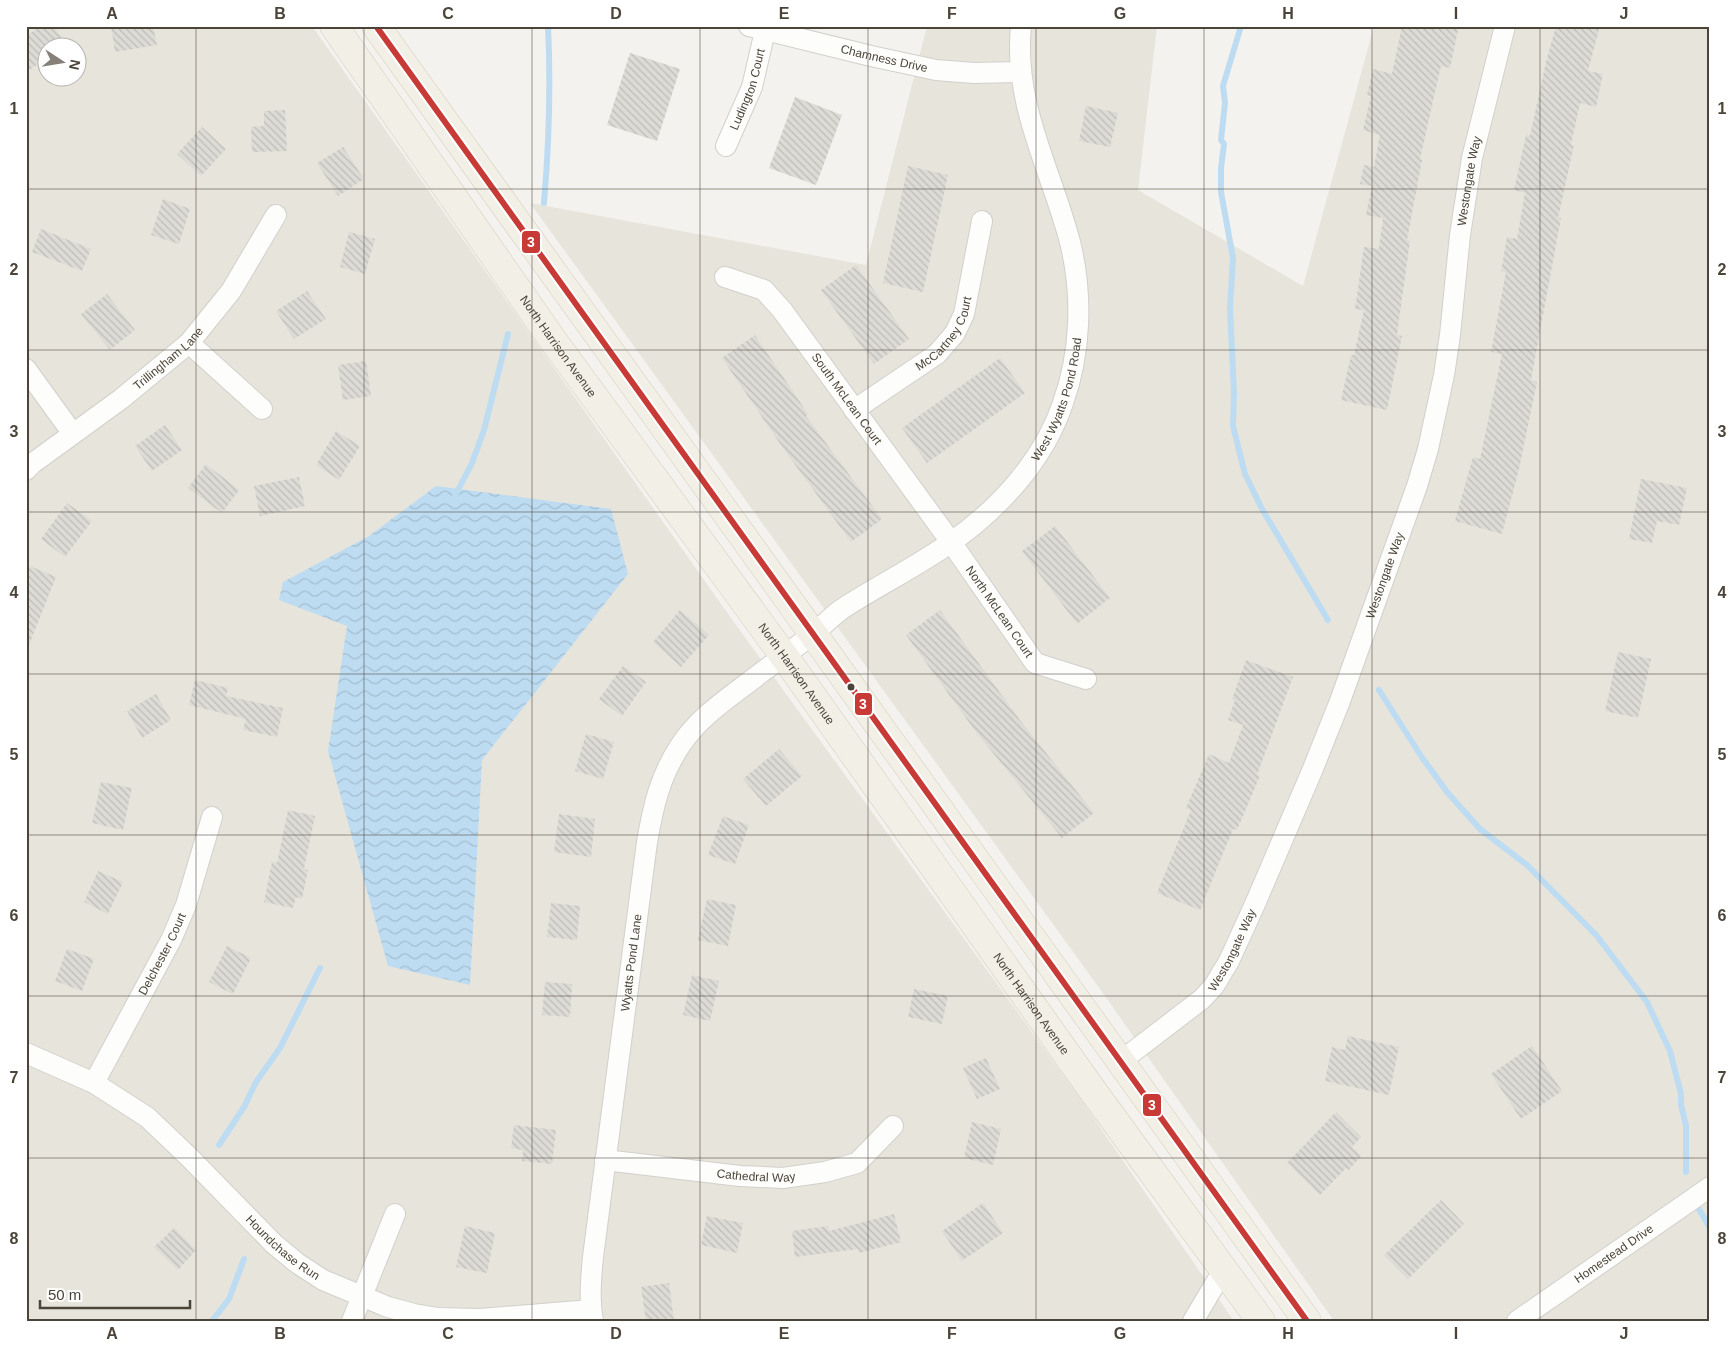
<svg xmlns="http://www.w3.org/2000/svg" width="1736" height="1347" font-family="Helvetica,sans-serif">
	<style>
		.residential { fill: #e7e4db; fill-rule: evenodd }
		.water { fill: url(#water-waves) }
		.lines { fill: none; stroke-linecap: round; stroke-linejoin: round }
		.stream { stroke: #bddcf2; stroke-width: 6 }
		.building { fill: url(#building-back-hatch) }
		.minor-casing { stroke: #d1d0cb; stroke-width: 22 }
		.primary-casing { stroke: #d6ceba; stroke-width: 29 }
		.minor { stroke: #fdfdfc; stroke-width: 20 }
		.primary { stroke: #f2efe6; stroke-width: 28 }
		.bus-1-casing { stroke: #fff; stroke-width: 10 }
		.bus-1 { stroke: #c73a36; stroke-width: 6 }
		.grid { fill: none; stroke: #4b4438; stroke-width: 1; stroke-opacity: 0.55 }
		.bus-dot { fill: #4b4438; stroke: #fff; stroke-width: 2 }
		.labels { text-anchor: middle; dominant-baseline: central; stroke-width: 4; stroke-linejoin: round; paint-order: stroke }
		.street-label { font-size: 12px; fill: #4b4438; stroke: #fff }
		.line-badge { stroke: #fff; stroke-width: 2 }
		.badge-label { font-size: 14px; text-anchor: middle; font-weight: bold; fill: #fff }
		.neatline { fill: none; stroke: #4b4438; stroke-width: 2 }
		.grid-label { font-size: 16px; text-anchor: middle; font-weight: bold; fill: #4b4438 }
	</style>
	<defs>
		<pattern id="water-waves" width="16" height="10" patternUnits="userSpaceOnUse" patternTransform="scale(1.25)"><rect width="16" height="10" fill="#bddcf2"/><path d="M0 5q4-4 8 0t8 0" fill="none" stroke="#a4bed0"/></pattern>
		<pattern id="building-back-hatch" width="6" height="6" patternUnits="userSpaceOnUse" patternTransform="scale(1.25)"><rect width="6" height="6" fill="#dddbd6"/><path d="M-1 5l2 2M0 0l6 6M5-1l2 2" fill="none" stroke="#bfbdb8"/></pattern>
	</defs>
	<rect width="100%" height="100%" fill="#f3f2ee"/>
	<!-- residential -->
	<path class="residential" d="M 26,26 L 312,26 L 736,625 L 1077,1094 L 1234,1321 L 26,1321 ZM 48,48 L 78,48 L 78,78 L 48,78 Z
		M 927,26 L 1157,26 L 1138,190 L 1303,286 L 1374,26 L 1710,26 L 1710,1321 L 1334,1321 L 1100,989 L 530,203 L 866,265 Z"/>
	<!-- water -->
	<path class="water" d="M 436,486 L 611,509 L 628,574 L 482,760 L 470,985 L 388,966 L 328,751 L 347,626 L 279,600 L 283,582 L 369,536 Z"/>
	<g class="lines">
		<!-- stream -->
		<path class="stream" d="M 1241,26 L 1223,86 L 1225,103 L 1221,140 L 1224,144 L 1221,168 L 1221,192 L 1233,258 L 1230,308 L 1234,393 L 1233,426 L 1245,474 L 1262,509 L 1328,620
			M 544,203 C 549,144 551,86 548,26
			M 455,496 L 472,463 L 484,430 L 508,334
			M 1379,690 L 1421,756 L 1447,792 L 1480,829 L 1527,865 L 1597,936 L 1647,1002 L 1670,1051 L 1681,1094 L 1681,1105 L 1686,1125 L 1686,1172
			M 219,1145 L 244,1107 L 256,1082 L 280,1048 L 320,968
			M 1696,1204 L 1710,1228
			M 212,1321 L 229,1299 L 244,1259"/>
	</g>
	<!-- building -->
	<path class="building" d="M 41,26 L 54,26 L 68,48 L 48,48 L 48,58 L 26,72 L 26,36 Z
		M 111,26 L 153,26 L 157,45 L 115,52 Z
		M 1402,26 L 1459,26 L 1450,68 L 1441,66 L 1420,159 L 1422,160 L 1407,240 L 1410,241 L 1397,335 L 1402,336 L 1387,410 L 1341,400 L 1351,355 L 1354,355 L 1364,310 L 1355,309 L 1364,247 L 1379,249 L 1383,218 L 1366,215 L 1372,186 L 1360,184 L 1364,165 L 1374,167 L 1380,135 L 1363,130 L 1371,96 L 1367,95 L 1373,69 L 1392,74 Z
		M 1556,26 L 1600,26 L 1588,71 L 1603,74 L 1596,107 L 1580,103 L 1571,145 L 1574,145 L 1558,218 L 1561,218 L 1531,380 L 1537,382 L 1519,469 L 1502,534 L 1455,521 L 1473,457 L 1480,459 L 1502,354 L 1491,352 L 1506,272 L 1501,271 L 1507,237 L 1517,239 L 1525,193 L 1514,190 L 1526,135 L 1530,136 L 1546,62 Z
		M 630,53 L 680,69 L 657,141 L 607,125 Z
		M 795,97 L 842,115 L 816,185 L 769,168 Z
		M 1086,106 L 1118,113 L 1110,147 L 1079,141 Z
		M 285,110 L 287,151 L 252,152 L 251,127 L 264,126 L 264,111 Z
		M 202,127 L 226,149 L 201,176 L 177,154 Z
		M 343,147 L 364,179 L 338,196 L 317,163 Z
		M 908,166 L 948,175 L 923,292 L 883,283 Z
		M 163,199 L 190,209 L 179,244 L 151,235 Z
		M 41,229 L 91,249 L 82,271 L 32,252 Z
		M 349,232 L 375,239 L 365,274 L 340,267 Z
		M 856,265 L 909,339 L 874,364 L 821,290 Z
		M 307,291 L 326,319 L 294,339 L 276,311 Z
		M 107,294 L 135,330 L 110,350 L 81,314 Z
		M 755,335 L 808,414 L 806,416 L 882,519 L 851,542 L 783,448 L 722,358 Z
		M 1000,358 L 1025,393 L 927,463 L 902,428 Z
		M 366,361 L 371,396 L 343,400 L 338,365 Z
		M 165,425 L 182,450 L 152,471 L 135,446 Z
		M 336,431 L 360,446 L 339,480 L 316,465 Z
		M 206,464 L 239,490 L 222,513 L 188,488 Z
		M 299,477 L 305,506 L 260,516 L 254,486 Z
		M 1641,479 L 1687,488 L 1679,525 L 1657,521 L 1652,543 L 1629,539 Z
		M 67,503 L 92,521 L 65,557 L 41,539 Z
		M 1055,526 L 1110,598 L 1077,624 L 1022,551 Z
		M 30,566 L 56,577 L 27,650 L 26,575 Z
		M 680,610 L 709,635 L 681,667 L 653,642 Z
		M 940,610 L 1019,719 L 1094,813 L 1062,838 L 976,732 L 906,635 Z
		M 1618,652 L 1651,659 L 1638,718 L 1605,711 Z
		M 1246,660 L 1293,677 L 1257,775 L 1260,776 L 1237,830 L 1233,829 L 1200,910 L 1157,893 L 1191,810 L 1186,808 L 1209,754 L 1229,763 L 1243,725 L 1228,720 L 1235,700 L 1232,699 Z
		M 623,666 L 646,682 L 622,716 L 599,699 Z
		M 195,680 L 228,688 L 226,696 L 283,708 L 277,737 L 243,730 L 246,719 L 189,705 Z
		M 156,694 L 171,720 L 142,738 L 127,711 Z
		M 586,734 L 614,742 L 603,779 L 575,771 Z
		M 779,749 L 802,776 L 766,806 L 743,779 Z
		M 101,782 L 132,788 L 123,830 L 92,823 Z
		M 288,810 L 315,816 L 304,869 L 308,870 L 302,899 L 296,897 L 293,908 L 264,902 L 272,862 L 277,863 Z
		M 559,814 L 595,819 L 591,857 L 554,852 Z
		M 723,816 L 749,825 L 735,864 L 708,855 Z
		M 98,871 L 123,882 L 108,914 L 84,902 Z
		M 707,899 L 736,905 L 728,946 L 698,940 Z
		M 551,903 L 580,906 L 577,940 L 547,937 Z
		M 227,946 L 251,958 L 233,994 L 209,982 Z
		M 67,949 L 94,959 L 82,991 L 55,981 Z
		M 692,975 L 719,981 L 710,1021 L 683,1015 Z
		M 545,982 L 572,984 L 570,1017 L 542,1015 Z
		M 914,989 L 948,996 L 942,1024 L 908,1017 Z
		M 1348,1036 L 1399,1047 L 1389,1095 L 1325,1081 L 1332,1047 L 1345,1050 Z
		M 1532,1046 L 1562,1091 L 1521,1119 L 1491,1074 Z
		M 986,1058 L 1000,1089 L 977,1099 L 963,1068 Z
		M 1336,1112 L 1361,1137 L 1352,1147 L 1361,1156 L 1349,1170 L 1346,1168 L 1320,1195 L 1287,1163 Z
		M 972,1122 L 1001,1129 L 993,1165 L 964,1158 Z
		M 514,1125 L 556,1130 L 552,1164 L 522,1161 L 523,1150 L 511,1148 Z
		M 1441,1200 L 1464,1224 L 1408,1279 L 1384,1255 Z
		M 983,1203 L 1003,1233 L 962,1261 L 942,1231 Z
		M 894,1214 L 901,1242 L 859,1253 L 858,1249 L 795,1257 L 792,1231 L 828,1226 L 829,1231 Z
		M 707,1216 L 743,1223 L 737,1253 L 701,1245 Z
		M 465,1226 L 495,1233 L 487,1273 L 456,1267 Z
		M 174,1228 L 196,1250 L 178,1270 L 154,1247 Z
		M 669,1283 L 674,1321 L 646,1321 L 641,1287 Z"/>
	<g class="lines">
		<defs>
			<g id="minor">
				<path id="s1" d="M 749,26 L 871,56 L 936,70 L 974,73 L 1021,72"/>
				<path id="s2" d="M 726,146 L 752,87 L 765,31"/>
				<path id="s3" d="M 725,277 L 764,290 L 782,310 L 951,542 L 1035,663 L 1086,679"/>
				<path d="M 189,343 L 262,409"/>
				<path d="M 26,369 L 73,434"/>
				<path id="s4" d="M 854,410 L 937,354 L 955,333 L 964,314 L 982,221"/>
				<path id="s5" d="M 26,470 L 33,463 L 121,399 L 189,343 L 231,291 L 276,215"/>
				<path id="s6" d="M 26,1053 L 94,1083 L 147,1117 L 189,1157 L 274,1244 L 297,1263 L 323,1280 L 388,1307 L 414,1314 L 438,1318 L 480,1319 L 591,1310"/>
				<path id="s7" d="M 1121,1061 L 1202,999 L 1214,986 L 1229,961 L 1255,904 L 1312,771 L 1340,701 L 1417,486 L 1428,449 L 1444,375 L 1450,335 L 1460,235 L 1472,158 L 1505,26"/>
				<path id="s8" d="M 94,1083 L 171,940 L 186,905 L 212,817"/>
				<path id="s9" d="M 605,1160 L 740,1176 L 783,1178 L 825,1172 L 857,1163 L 893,1126"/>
				<path d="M 352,1321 L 395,1214"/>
				<path id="s10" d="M 593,1321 C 589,1300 591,1278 593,1257 L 647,842 C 653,807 660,776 680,746 C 700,715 733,695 762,672 C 780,659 798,646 815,632 C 824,625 832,616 842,609 C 877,586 916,567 950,543 C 999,509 1044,460 1063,403 C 1081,352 1083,295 1070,242 C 1051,169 1013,105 1021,26"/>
				<path d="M 1193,1321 L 1224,1269"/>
				<path id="s11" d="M 1517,1321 L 1710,1187"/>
			</g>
			<g id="primary">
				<path id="s12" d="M 334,26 L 552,339 L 784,656 L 1093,1091 L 1261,1321"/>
				<path d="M 376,26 L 1307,1321"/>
			</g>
		</defs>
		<!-- minor casing -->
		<use href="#minor" class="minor-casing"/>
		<!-- primary casing -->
		<use href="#primary" class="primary-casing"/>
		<!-- minor -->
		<use href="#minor" class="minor"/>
		<!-- primary -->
		<use href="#primary" class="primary"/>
		<defs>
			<path id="bus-1" d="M 376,26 L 1307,1321"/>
		</defs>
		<!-- bus-1 casing -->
		<use href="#bus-1" class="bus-1-casing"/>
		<!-- bus-1 -->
		<use href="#bus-1" class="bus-1"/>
	</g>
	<!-- grid -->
	<path class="grid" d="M 196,26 L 196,1321M 364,26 L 364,1321M 532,26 L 532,1321M 700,26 L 700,1321M 868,26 L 868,1321M 1036,26 L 1036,1321M 1204,26 L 1204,1321M 1372,26 L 1372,1321M 1540,26 L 1540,1321M 26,189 L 1710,189M 26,350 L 1710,350M 26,512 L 1710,512M 26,674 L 1710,674M 26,835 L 1710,835M 26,996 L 1710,996M 26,1158 L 1710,1158"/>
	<!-- markers -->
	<circle class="bus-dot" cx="851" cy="687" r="4.5"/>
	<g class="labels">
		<!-- street labels -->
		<g class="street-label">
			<text stroke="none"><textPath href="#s1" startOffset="139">Chamness Drive</textPath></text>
			<text stroke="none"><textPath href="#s2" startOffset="61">Ludington Court</textPath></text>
			<text stroke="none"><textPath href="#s7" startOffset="970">Westongate Way</textPath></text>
			<text stroke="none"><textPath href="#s4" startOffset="121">McCartney Court</textPath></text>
			<text stroke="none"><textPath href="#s12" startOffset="391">North Harrison Avenue</textPath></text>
			<text stroke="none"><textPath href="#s5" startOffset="181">Trillingham Lane</textPath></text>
			<text stroke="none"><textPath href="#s3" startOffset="178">South McLean Court</textPath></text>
			<text stroke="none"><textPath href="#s10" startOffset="1109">West Wyatts Pond Road</textPath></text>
			<text stroke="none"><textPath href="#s7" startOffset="565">Westongate Way</textPath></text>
			<text stroke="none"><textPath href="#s3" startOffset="440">North McLean Court</textPath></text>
			<text stroke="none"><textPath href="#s12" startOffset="796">North Harrison Avenue</textPath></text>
			<text stroke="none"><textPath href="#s7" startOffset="160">Westongate Way</textPath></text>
			<text stroke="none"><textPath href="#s8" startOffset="146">Delchester Court</textPath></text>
			<text stroke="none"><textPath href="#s10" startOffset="361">Wyatts Pond Lane</textPath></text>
			<text stroke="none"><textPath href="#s12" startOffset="1201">North Harrison Avenue</textPath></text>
			<text stroke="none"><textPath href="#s9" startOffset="152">Cathedral Way</textPath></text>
			<text stroke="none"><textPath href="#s6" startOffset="326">Houndchase Run</textPath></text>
			<text stroke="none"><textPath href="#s11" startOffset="118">Homestead Drive</textPath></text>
		</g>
	</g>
	<g class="line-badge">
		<rect x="521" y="230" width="20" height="24" rx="5" fill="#c73a36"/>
		<rect x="854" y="692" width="19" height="24" rx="5" fill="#c73a36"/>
		<rect x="1142" y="1093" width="20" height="24" rx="5" fill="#c73a36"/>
	</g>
	<g class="badge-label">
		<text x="531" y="247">3</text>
		<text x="863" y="709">3</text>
		<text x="1152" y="1110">3</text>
	</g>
	<!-- border -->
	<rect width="1736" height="1347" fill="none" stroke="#ffffff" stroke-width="55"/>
	<!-- north arrow -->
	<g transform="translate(62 62) rotate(102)"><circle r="24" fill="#ffffff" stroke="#b7b4af"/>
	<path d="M0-4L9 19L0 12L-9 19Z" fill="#868178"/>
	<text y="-8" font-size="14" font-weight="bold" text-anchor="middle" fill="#4b4438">N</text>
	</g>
	<!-- scale -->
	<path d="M40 1300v8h150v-8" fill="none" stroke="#4b4438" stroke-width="2.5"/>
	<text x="48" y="1300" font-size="15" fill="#4b4438" stroke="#ffffff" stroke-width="4" paint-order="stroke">50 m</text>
	<rect x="28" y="28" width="1680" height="1292" class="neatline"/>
	<g class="grid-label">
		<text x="112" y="19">A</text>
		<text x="280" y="19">B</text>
		<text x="448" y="19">C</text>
		<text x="616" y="19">D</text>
		<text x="784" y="19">E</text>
		<text x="952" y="19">F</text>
		<text x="1120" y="19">G</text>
		<text x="1288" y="19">H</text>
		<text x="1456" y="19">I</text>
		<text x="1624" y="19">J</text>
		<text x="14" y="114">1</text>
		<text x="1722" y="114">1</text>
		<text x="14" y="275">2</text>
		<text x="1722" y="275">2</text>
		<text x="14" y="437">3</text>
		<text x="1722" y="437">3</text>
		<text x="14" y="598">4</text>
		<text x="1722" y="598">4</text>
		<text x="14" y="760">5</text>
		<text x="1722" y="760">5</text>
		<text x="14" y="921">6</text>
		<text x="1722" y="921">6</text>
		<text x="14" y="1083">7</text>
		<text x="1722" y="1083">7</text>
		<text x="14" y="1244">8</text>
		<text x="1722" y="1244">8</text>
		<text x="112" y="1339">A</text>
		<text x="280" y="1339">B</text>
		<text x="448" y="1339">C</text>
		<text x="616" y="1339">D</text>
		<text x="784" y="1339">E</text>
		<text x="952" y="1339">F</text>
		<text x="1120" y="1339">G</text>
		<text x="1288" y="1339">H</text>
		<text x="1456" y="1339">I</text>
		<text x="1624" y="1339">J</text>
	</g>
</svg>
